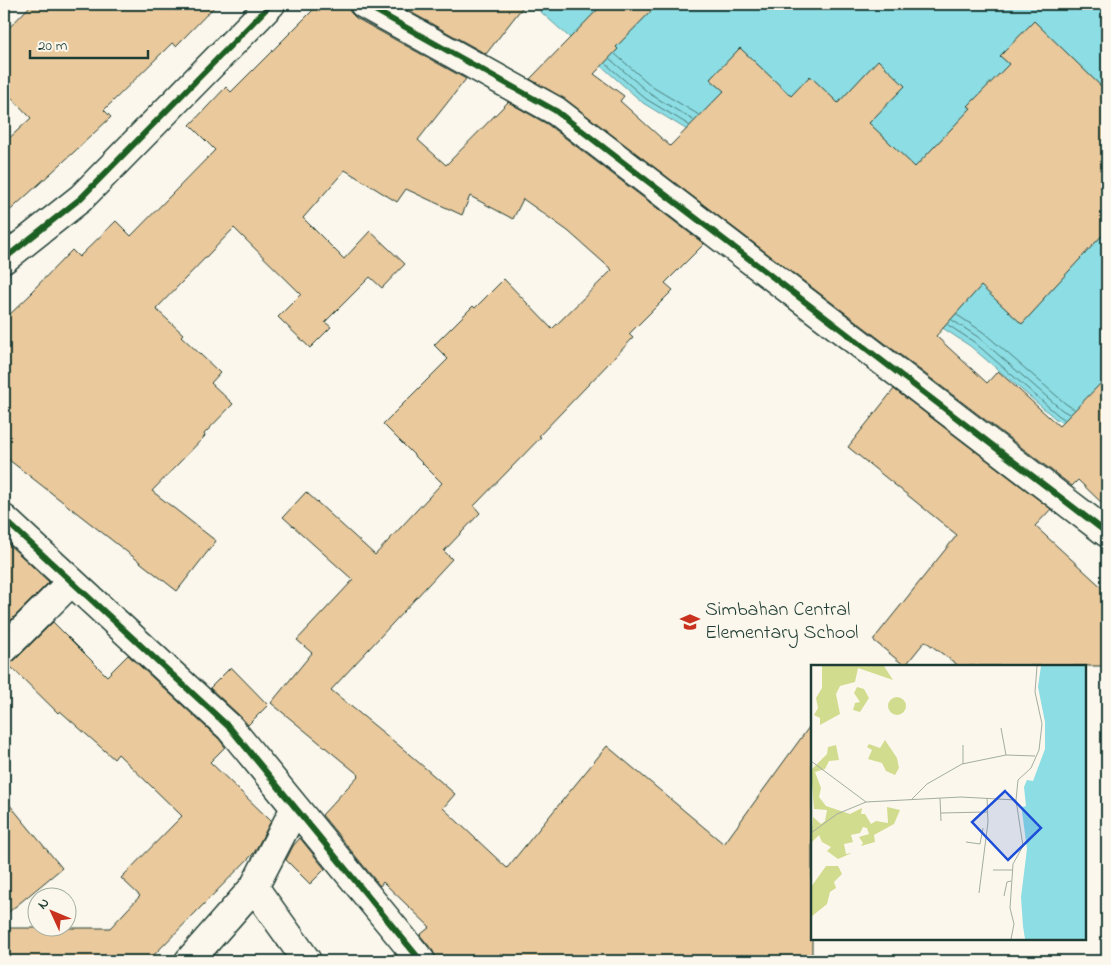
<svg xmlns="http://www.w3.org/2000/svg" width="1111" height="965" font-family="'Indie Flower',sans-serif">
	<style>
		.water { fill: #8cdde4; stroke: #609d9e }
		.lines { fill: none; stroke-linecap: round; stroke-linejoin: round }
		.shore { stroke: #4b7d7a; stroke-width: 1 }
		.building { fill: #eac99c; stroke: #1f3d34 }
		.minor-casing { stroke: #1f3d34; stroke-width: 31 }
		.minor { stroke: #fbf7ec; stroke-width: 28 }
		.cycleway-casing { stroke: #fbf7ec; stroke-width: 9 }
		.cycleway { stroke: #1b5e20; stroke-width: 6 }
		.labels { text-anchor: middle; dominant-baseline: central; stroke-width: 4.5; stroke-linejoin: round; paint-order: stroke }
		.poi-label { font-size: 20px; fill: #1f3d34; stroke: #fbf7ec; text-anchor: start }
		.inset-road { fill: none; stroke: #a3ada2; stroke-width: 1 }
		.view { fill: #1d4ed8; fill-opacity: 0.15; stroke: #1d4ed8; stroke-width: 2.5 }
		.inset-edge { fill: none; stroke: #1f3d34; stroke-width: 2.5 }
	</style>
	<rect width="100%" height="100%" fill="#fbf7ec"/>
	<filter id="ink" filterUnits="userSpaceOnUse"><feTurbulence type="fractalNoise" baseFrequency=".02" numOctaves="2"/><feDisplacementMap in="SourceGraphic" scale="10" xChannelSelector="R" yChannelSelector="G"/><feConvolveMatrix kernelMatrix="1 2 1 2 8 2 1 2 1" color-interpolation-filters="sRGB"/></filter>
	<g filter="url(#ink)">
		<!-- water -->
		<path class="water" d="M 532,4 L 1107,4 L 1107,449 L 1096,444 L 1056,419 L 970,346 L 929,319 L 720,150 L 643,103 Z"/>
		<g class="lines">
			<!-- shore -->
			<path class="shore" d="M 615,54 L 654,88 L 699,115
				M 610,59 L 650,94 L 693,120
				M 606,64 L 646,99 L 689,125
				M 957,315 L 983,332 L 1066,404 L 1074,409
				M 952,320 L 978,337 L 1062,410 L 1069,414
				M 948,325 L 974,342 L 1058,415 L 1064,419"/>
		</g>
		<!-- building -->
		<path class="building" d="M 32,4 L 217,4 L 176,46 L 172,43 L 104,110 L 111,117 L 74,152 L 4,216 L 4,143 L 31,118 L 4,90 L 4,33 Z
			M 319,4 L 348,4 L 350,12 L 356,18 L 466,79 L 418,140 L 446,165 L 508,102 L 547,124 L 704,244 L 665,283 L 673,290 L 629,334 L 633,338 L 539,436 L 541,437 L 474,506 L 480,513 L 444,551 L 452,559 L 331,690 L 402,748 L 455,794 L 443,808 L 507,868 L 607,746 L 724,844 L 812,723 L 812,961 L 436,961 L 436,958 L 433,951 L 420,935 L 430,927 L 383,882 L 380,886 L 322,815 L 359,775 L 271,703 L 312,653 L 297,640 L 353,580 L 283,517 L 306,492 L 375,555 L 442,483 L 383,424 L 448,359 L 434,345 L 473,306 L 475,308 L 504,279 L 552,329 L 612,270 L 568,231 L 523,199 L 513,219 L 470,196 L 462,215 L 406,189 L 397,202 L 345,170 L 303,218 L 344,259 L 370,231 L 405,264 L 382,288 L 370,277 L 325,322 L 331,327 L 310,348 L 278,317 L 301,294 L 234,228 L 156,309 L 183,334 L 181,336 L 220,373 L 211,383 L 233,404 L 204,434 L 205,436 L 152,491 L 216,541 L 177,591 L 4,456 L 4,320 L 32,293 L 31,292 L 72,250 L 79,257 L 116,221 L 131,236 L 215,150 L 190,125 L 226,87 L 231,92 Z
			M 396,4 L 525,4 L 486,54 Z
			M 603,4 L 658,4 L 616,47 L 618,49 L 594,74 L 624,96 L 620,101 L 670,146 L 724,91 L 710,79 L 740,48 L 791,96 L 810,76 L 838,103 L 878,60 L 905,86 L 869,123 L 915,167 L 971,108 L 968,106 L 1009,64 L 1000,56 L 1034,21 L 1107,92 L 1107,230 L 1043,299 L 1044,300 L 1022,324 L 981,286 L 936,336 L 987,383 L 998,371 L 1059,426 L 1107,377 L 1107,508 L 1078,480 L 1072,486 L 565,99 L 530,79 Z
			M 894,389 L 1051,509 L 1035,526 L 1107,592 L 1107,666 L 959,666 L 925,641 L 905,666 L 873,640 L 957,535 L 848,447 Z
			M 4,540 L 49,582 L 4,627 Z
			M 53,622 L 107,676 L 128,655 L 219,739 L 225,747 L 210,762 L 271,821 L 254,853 L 148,961 L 14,961 L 4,951 L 4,928 L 110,928 L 140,896 L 121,878 L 182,816 L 118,754 L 114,759 L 60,711 L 58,713 L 8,664 L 15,660 Z
			M 231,667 L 268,705 L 248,725 L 241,717 L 210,688 Z
			M 4,798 L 62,868 L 4,916 Z
			M 300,838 L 325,869 L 310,884 L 286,860 L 293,846 Z
			M 395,953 L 401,961 L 384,961 Z"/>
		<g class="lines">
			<defs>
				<path id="minor" d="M 364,4 L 556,111 L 1107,533
					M 4,259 L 81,198 L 271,4
					M 4,519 L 230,728 L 421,961
					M 4,649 L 71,582
					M 254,887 L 307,961
					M 189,961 L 254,887 L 295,808"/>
			</defs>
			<!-- minor casing -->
			<use href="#minor" class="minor-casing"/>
			<!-- minor -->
			<use href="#minor" class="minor"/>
			<defs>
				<path id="cycleway" d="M 364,4 L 556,111 L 1107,533
					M 4,259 L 81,198 L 271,4
					M 4,519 L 230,728 L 421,961"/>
			</defs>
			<!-- cycleway casing -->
			<use href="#cycleway" class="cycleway-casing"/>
			<!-- cycleway -->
			<use href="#cycleway" class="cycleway"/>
		</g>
	</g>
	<!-- icons -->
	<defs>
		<symbol id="school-bare" viewBox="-9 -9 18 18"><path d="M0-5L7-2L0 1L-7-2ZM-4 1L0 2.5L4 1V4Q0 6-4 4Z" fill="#c8321e" stroke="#fbf7ec" stroke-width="2.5" paint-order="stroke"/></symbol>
	</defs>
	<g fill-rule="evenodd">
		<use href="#school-bare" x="676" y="608" width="28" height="28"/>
	</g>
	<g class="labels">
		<!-- poi labels -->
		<g class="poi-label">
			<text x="705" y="610">Simbahan Central<tspan x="705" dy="23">Elementary School</tspan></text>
		</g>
	</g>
	<!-- overview -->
	<g transform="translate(811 665)">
		<rect width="275" height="275" fill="#fbf7ec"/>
		<path d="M 11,1 L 73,1 L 82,15 L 47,3 L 44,17 L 29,21 L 25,29 L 29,49 L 9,60 L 9,53 L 3,50 L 7,43 L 5,33 L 11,23 ZM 46,22 L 53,24 L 58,33 L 49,47 L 42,45 L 44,38 L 49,37 L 43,28 ZM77 41a9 9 0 1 1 18 0a9 9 0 1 1-18 0ZM 74,75 L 86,93 L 88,103 L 84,110 L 75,106 L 71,98 L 57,94 L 61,85 L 56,82 L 58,79 L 69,83 ZM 25,80 L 28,95 L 18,96 L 14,104 L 4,107 L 10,123 L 8,132 L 15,141 L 39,149 L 51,143 L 50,149 L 54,149 L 60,159 L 65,156 L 77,158 L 76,142 L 89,145 L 83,159 L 63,170 L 64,177 L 50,181 L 52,178 L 48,172 L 58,169 L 56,163 L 52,162 L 49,168 L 40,170 L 42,177 L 33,179 L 35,189 L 41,188 L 27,194 L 16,186 L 20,182 L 11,177 L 8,170 L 0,178 L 2,152 L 10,159 L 14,156 L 16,145 L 3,144 L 0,105 L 16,89 L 17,82 ZM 15,201 L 27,201 L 31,209 L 23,217 L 25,223 L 19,227 L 16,239 L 0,252 L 0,222 Z" fill="#d2dc8f"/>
		<path d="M 230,1 L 275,1 L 275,274 L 214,274 L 212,261 L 210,232 L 216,184 L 211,146 L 211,142 L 215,141 L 213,122 L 216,115 L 222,116 L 234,84 L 234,57 L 227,22 Z" fill="#8cdde4"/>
		<path class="inset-road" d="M 190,63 L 195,90M 152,80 L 152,99M 0,96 L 55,137M 129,133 L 130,156M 100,135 L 116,119 L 151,99 L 195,90 L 224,91M 130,148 L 176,147M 0,168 L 26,149 L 55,137 L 150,132 L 205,135M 155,177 L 169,179 L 172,163M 182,205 L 201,205M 168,228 L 177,157 L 176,133M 193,231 L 196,217 L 200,216M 200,274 L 203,259 L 199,243 L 202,199 L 212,181 L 205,135 L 207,115 L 220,103 L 228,85 L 231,59 L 224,27 L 226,1"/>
		<path class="view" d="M 194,126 L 230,163 L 197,195 L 161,157 Z"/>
		<rect width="275" height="275" class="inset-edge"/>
	</g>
	<!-- margin -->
	<rect width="1111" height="965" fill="none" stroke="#fbf7ec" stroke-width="20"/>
	<rect x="10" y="10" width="1091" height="945" fill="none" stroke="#1f3d34" stroke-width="2" filter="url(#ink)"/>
	<!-- north arrow -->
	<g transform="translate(52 912) rotate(314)"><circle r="24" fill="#fbf7ec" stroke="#a3ada2"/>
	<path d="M0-4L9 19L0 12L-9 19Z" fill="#c8321e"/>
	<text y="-8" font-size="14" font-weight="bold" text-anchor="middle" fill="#1f3d34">N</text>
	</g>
	<!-- scale -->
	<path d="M30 50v8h118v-8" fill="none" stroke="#1f3d34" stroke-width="2.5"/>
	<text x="38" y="50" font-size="15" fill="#1f3d34" stroke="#fbf7ec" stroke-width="4" paint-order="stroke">20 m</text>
</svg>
